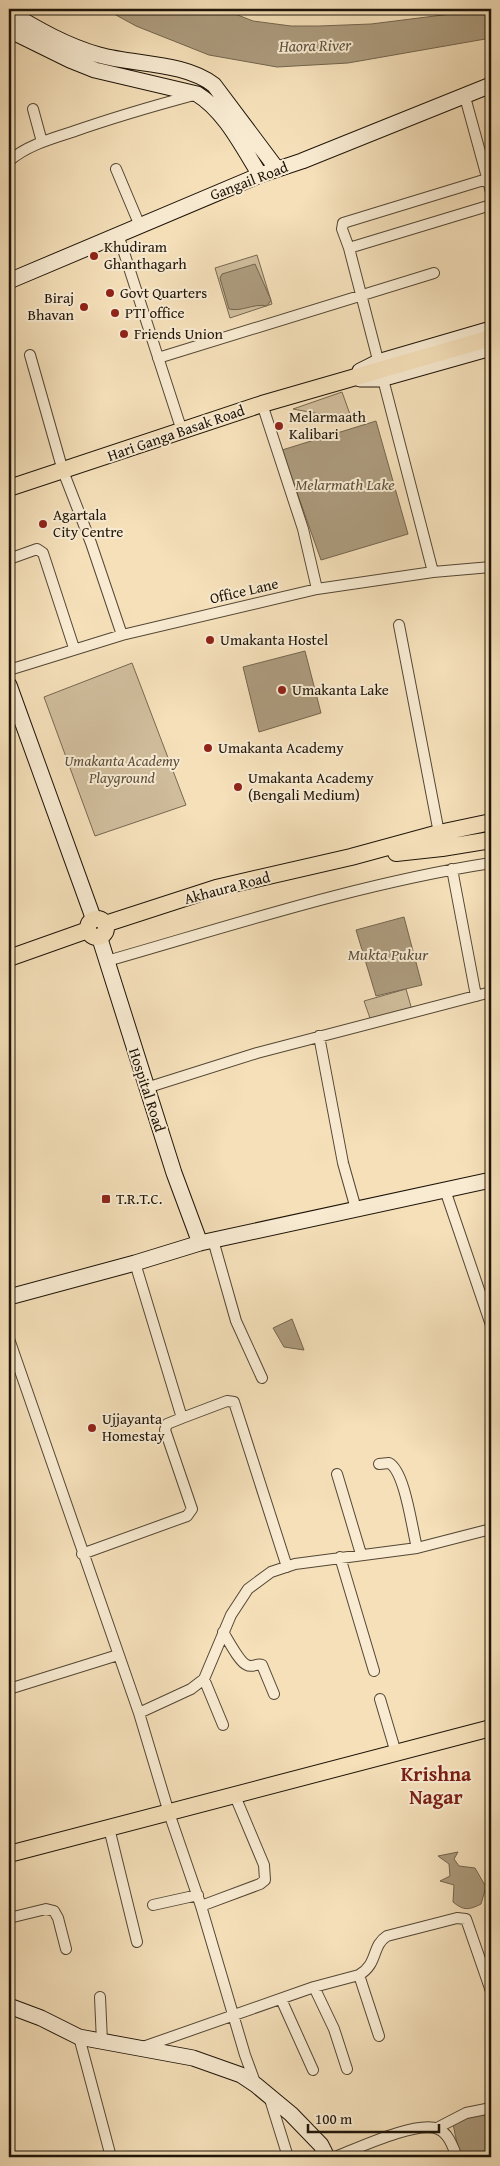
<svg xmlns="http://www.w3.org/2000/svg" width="500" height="2166" viewBox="0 0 500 2166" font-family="'Gentium Book Plus',serif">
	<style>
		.green { fill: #d0bd9c; stroke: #776852 }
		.water { fill: #ac9b7d; stroke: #73654e }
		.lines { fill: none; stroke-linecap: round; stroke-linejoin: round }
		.street-casing { stroke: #544734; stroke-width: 12 }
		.secondary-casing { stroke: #1e1408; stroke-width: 17 }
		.primary-casing { stroke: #1e1408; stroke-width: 18 }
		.street { stroke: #f8ebd2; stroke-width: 10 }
		.secondary { stroke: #f8ebd2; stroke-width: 15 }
		.primary { stroke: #f5e0ba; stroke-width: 16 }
		.poi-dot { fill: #8f2418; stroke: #f8ebd2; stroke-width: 2 }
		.labels { text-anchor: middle; stroke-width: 4; stroke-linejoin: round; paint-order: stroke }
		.street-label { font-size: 15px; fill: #1e1408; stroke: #f8ebd2 }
		.poi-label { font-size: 15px; fill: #1e1408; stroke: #f8ebd2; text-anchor: start }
		.park-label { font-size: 15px; font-style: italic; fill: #5c4f3c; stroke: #f8ebd2 }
		.water-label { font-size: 16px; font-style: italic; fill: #5e513d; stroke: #f8ebd2 }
		.district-label { font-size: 20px; font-weight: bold; fill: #7a1f14; stroke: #f8ebd2 }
	</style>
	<rect width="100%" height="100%" fill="#f5e0ba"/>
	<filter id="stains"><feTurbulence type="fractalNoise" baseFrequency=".004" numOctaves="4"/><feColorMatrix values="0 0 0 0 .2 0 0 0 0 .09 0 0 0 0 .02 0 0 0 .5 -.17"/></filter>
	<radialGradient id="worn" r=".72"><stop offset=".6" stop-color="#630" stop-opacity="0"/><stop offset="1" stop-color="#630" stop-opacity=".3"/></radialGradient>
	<path class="green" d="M257,255L272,304L230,318L215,268Z
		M342,392L352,420L293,409Z
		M132,663L186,805L95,836L44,697Z
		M406,989L412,1010L371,1021L364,1001Z"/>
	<path class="water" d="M105,9L214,10L230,12L253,21L291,26H319L371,24L491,9V38L348,63L277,67L209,55L136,26Z
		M255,264L271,300L267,306C253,303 243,312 229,309L220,278L222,274Z
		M376,421L408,534L321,560L282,450Z
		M305,651L321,713L259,732L243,667Z
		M404,917L422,985L376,996L356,930Z
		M292,1319L304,1350L284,1347L273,1328Z
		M458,1852L454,1859L459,1866L475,1868L486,1887L481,1904C469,1910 464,1911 453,1902L454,1885L440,1881L450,1876L449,1864L438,1856Z
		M480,2113L491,2114V2157H462L458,2148L453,2124L471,2114Z"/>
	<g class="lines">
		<defs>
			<path id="street" d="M465,97L491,192
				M33,109L42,142
				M9,161C26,146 50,139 72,132C112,118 153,106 194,95
				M116,169L140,226
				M118,234L182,431
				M349,248L342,229L343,223L487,179
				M30,355L63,471L91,543L122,635
				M158,358L434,273
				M262,404L303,529L317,589
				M9,559L37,549L43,553L74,648
				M433,572L349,248L491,205
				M399,625L439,833
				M9,670L122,635L317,589L433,572L491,567
				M452,869L476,996
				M107,961C233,925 361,883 491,863
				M319,1036L343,1163L356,1209
				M146,1088L257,1053L491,992
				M445,1190L491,1325
				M213,1240L236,1321L262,1378
				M9,1339L139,1713L169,1813L201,1906L245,2055L256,2085
				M182,1418L227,1401L234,1402L287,1567
				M379,1464L389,1463C405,1471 412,1529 417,1548
				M337,1474L361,1554
				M82,1554L187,1516L192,1509L165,1430L167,1424L182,1418L135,1263
				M340,1557L374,1671
				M223,1632C228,1640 240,1663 247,1665C252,1668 257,1663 262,1665L274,1694
				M204,1679L223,1725
				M9,1689L118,1655
				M380,1699L396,1753
				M139,1713L191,1689L204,1679L231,1615L248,1589L271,1572L295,1564L417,1548L491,1529
				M109,1828L137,1942
				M153,1905L198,1895
				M201,1906L260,1884L265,1880L264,1865L235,1796
				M9,1918L46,1909L54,1911L58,1918L66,1949
				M314,1987L334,2029L347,2069
				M100,1997L102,2042
				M281,1999L313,2070
				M379,2036L359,1975C379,1963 371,1946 387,1936L457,1918L466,1919L491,1991
				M79,2037L111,2157
				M143,2047L314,1987L359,1975
				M269,2096L288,2157
				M437,2128L466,2113L491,2108
				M335,2157C356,2149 417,2120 438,2129C449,2133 453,2148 457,2157"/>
			<path id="secondary" d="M9,12C37,29 67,46 99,55C135,65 184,62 214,85L277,169
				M9,30L70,60L95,70L197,94C225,111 243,148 260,175
				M9,281L260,175L302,161L491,85
				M360,371L378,362L491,329
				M360,379H381L491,348
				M9,685L94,920
				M99,936L174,1173L200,1243
				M9,1297L135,1263L200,1243L491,1180
				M9,2006L41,2018L79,2037L193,2058L241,2075L256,2085L291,2114L321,2145L327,2157"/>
			<path id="primary" d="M9,488L262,404L491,338
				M396,853L442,848L491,840
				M88 928a9 9 0 1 1 18 0a9 9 0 1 1-18 0Z
				M105,924L216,888L351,857L439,833L491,822
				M9,958L88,930
				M9,1854L491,1728"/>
		</defs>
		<use href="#street" class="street-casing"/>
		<use href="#secondary" class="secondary-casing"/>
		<use href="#primary" class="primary-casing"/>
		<use href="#street" class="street"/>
		<use href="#secondary" class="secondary"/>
		<use href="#primary" class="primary"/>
	</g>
	<g class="poi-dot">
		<circle cx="94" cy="256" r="5"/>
		<circle cx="110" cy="293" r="5"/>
		<circle cx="84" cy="307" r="5"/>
		<circle cx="115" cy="313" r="5"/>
		<circle cx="124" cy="334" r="5"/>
		<circle cx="279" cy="426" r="5"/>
		<circle cx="43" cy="524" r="5"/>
		<circle cx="210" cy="640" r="5"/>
		<circle cx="282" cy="690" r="5"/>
		<circle cx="208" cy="748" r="5"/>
		<circle cx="238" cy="787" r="5"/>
		<rect x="101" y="1194" width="10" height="10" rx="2.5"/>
		<circle cx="92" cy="1428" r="5"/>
	</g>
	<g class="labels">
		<g class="street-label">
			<text transform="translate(249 181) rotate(-21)" y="5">Gangail Road</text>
			<text transform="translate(176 433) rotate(-19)" y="5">Hari Ganga Basak Road</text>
			<text transform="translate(244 591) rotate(-13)" y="5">Office Lane</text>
			<text transform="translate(227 888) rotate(-15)" y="5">Akhaura Road</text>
			<text transform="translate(147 1090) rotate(72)" y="5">Hospital Road</text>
		</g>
		<g class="poi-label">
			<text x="104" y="252">Khudiram<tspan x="104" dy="17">Ghanthagarh</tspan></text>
			<text x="120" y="298">Govt Quarters</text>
			<text x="74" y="303" text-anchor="end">Biraj<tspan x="74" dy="17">Bhavan</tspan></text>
			<text x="125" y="318">PTI office</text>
			<text x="134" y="339">Friends Union</text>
			<text x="289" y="422">Melarmaath<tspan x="289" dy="17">Kalibari</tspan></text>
			<text x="53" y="520">Agartala<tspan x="53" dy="17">City Centre</tspan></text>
			<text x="220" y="645">Umakanta Hostel</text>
			<text x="292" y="695">Umakanta Lake</text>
			<text x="218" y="753">Umakanta Academy</text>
			<text x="248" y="783">Umakanta Academy<tspan x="248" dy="17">(Bengali Medium)</tspan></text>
			<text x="116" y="1204">T.R.T.C.</text>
			<text x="102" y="1424">Ujjayanta<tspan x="102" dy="17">Homestay</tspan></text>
		</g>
		<g class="park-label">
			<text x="122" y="766">Umakanta Academy<tspan x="122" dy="17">Playground</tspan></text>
		</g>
		<g class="water-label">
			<text transform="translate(315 45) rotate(-1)" y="6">Haora River</text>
			<text x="345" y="490">Melarmath Lake</text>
			<text x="388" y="960">Mukta Pukur</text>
		</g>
		<g class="district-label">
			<text x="436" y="1781">Krishna<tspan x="436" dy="23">Nagar</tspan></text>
		</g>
	</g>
	<rect width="500" height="2166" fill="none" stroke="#f5e0ba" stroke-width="30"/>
	<rect x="10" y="10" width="480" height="2146" fill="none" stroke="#1e1408" stroke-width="2.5"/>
	<rect x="15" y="15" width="470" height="2136" fill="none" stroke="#1e1408"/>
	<path d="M308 2124v8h131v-8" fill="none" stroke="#1e1408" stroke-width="2.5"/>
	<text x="315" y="2124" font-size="15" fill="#1e1408" stroke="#f8ebd2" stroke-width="4" paint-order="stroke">100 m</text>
	<rect width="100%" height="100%" filter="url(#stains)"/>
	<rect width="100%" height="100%" fill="url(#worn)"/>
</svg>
